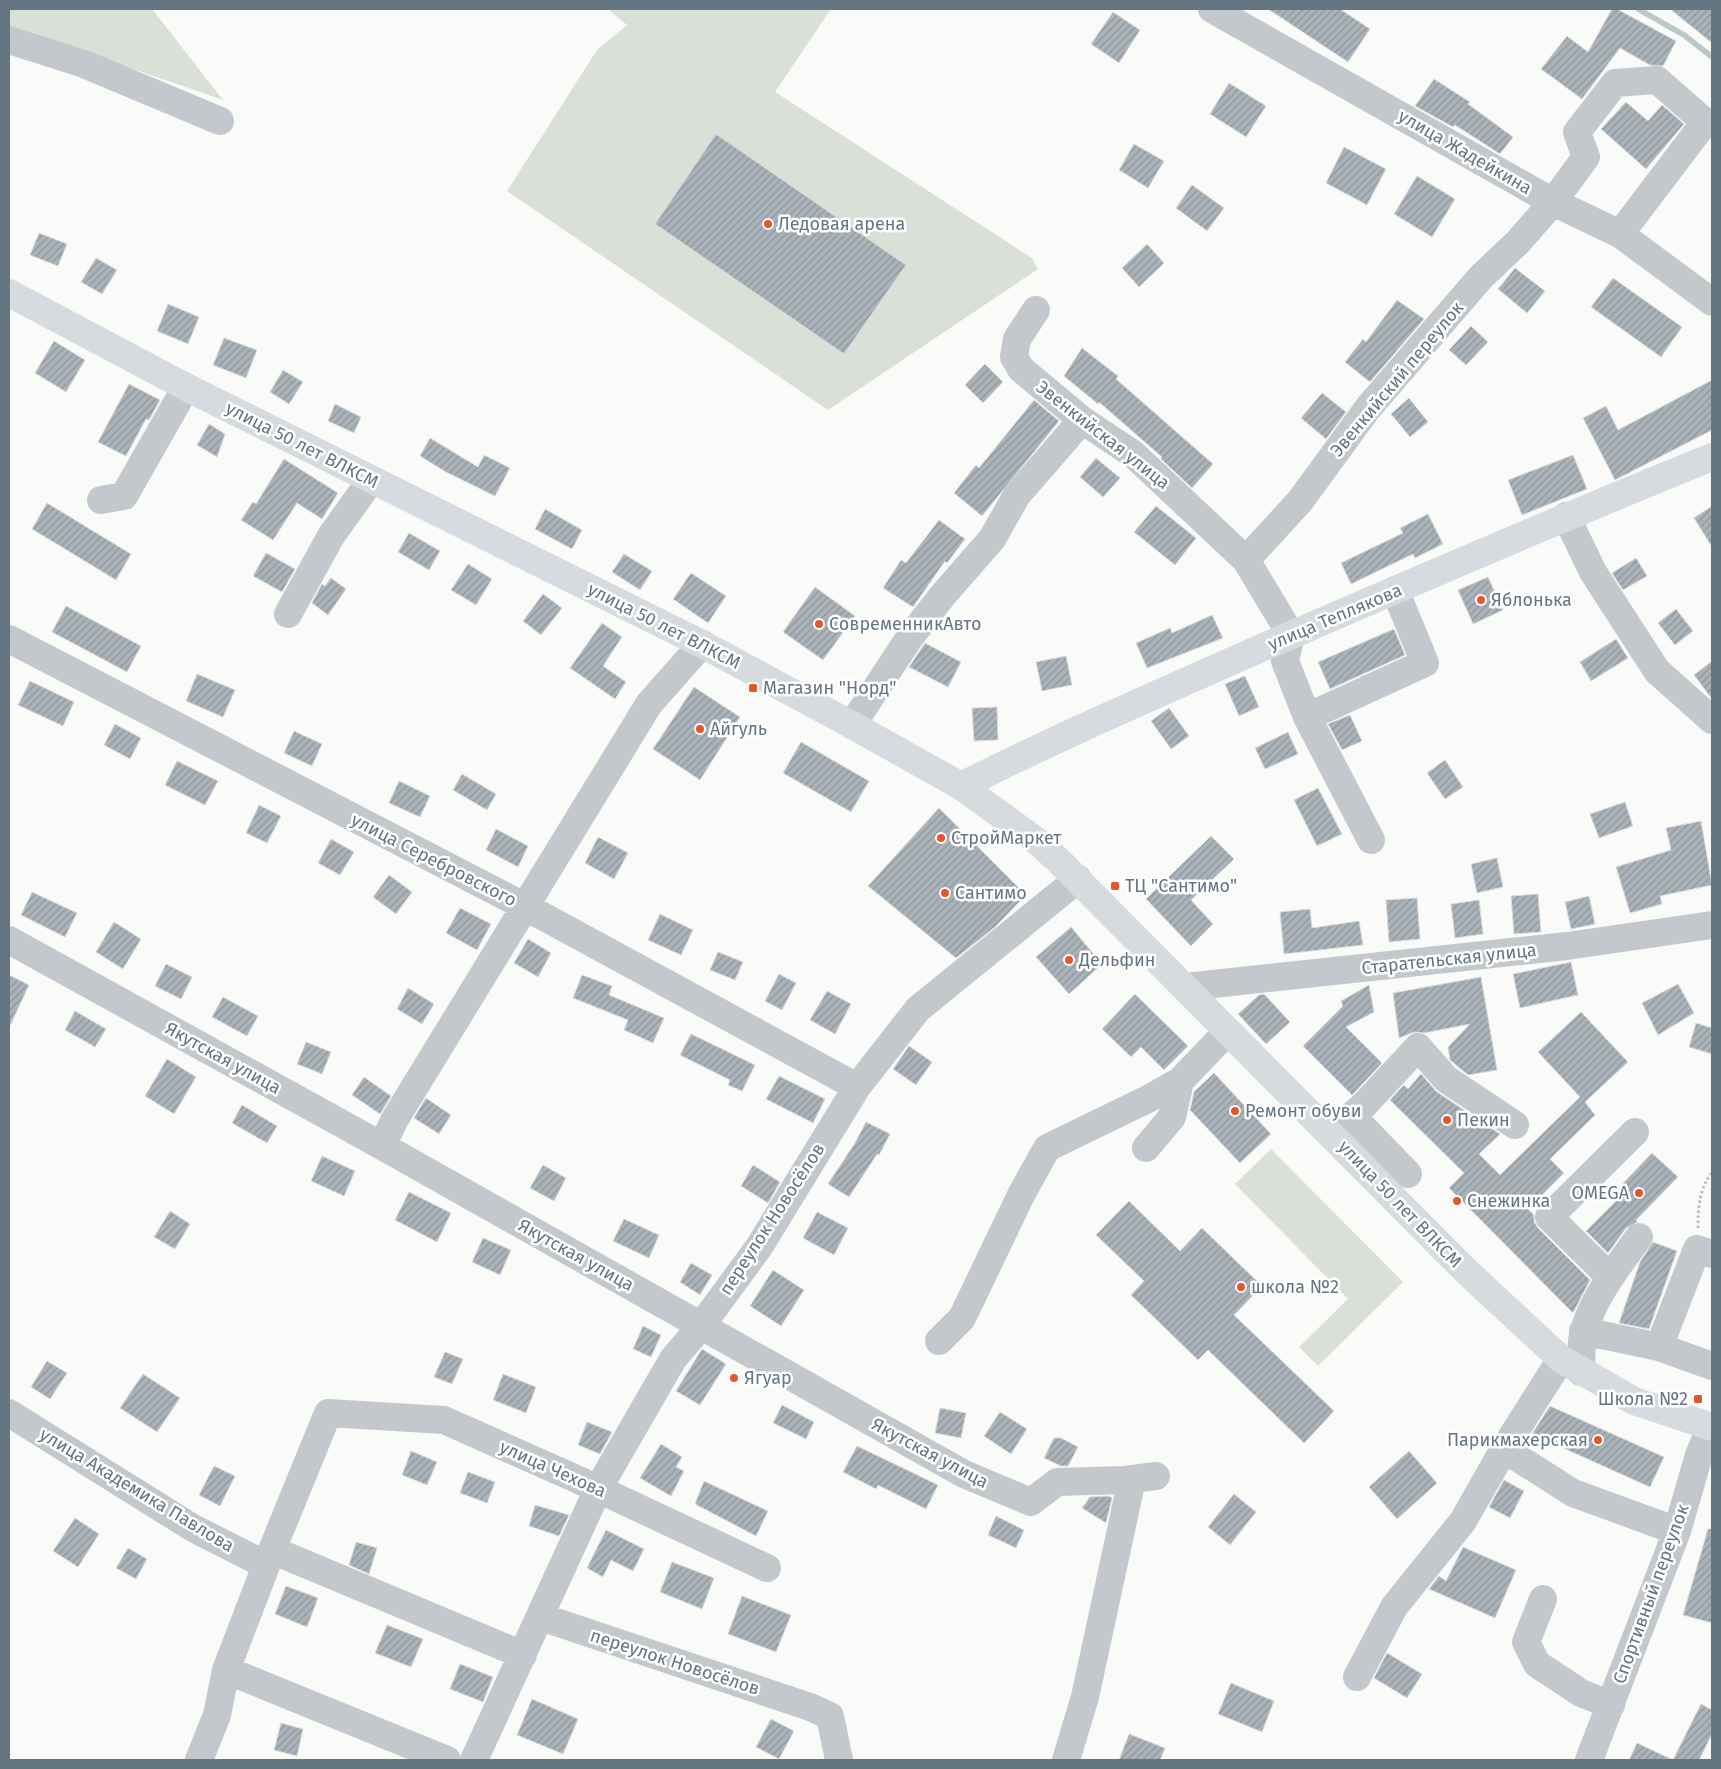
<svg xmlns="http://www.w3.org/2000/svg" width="1721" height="1769" viewBox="0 0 1721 1769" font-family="'Fira Sans',sans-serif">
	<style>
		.green { fill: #dadfd7 }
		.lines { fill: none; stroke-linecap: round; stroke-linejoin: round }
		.stream { stroke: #bbc7cb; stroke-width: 5.5 }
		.building { fill: url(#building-hatch); stroke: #dcdcda }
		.path { stroke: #bbbfc2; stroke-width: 3; stroke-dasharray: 2.5 2.5; stroke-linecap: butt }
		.minor { stroke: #c3c8cc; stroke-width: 28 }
		.major { stroke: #d6dbdf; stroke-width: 28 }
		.poi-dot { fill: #e4572e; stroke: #fff; stroke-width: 2 }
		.labels { text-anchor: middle; stroke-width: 5; stroke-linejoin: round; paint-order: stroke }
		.street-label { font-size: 18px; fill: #657683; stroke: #fff }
		.poi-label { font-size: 18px; fill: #657683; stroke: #fff; text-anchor: start }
	</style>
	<defs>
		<pattern id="building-hatch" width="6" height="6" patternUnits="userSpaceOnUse" patternTransform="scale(1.25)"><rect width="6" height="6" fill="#aab3b9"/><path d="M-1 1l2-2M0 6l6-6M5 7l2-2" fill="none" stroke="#8e969c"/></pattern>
	</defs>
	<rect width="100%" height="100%" fill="#fafaf8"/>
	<path class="green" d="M9,9H152L223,100L9,26Z
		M608,9H831L775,92L1032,258L1038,269L828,410L507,191L597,50L627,25Z
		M1271,1149L1403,1282L1318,1366L1299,1347L1348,1299L1235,1184Z"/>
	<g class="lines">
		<path class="stream" d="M1638,9L1684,35L1712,57"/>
	</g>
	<path class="building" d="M1268,9H1340L1370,29L1348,62Z
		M1612,9H1617L1676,41L1663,66L1650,65L1620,48L1582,99L1541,69L1567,36L1588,52Z
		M1670,9H1712V43Z
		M1113,12L1140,30L1119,63L1091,44Z
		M1434,79L1470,102L1468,104L1513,137L1500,154L1455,125L1453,127L1415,106Z
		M1229,83L1266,106L1246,137L1210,114Z
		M1626,102L1648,121L1662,105L1684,124L1646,169L1601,129Z
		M716,134L906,265L844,354L655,224Z
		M1134,144L1164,161L1148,188L1119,170Z
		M1344,147L1386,169L1367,205L1326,183Z
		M1417,176L1455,199L1432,237L1394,214Z
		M1192,185L1224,208L1207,231L1176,208Z
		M39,233L67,244L58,266L30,255Z
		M1147,244L1164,263L1139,287L1122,268Z
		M96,258L117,270L102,294L81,282Z
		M1515,268L1545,291L1527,313L1498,289Z
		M1613,278L1682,327L1661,357L1591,307Z
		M1397,300L1424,319L1370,382L1345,362L1363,339L1366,342Z
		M168,304L199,317L188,344L157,331Z
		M1471,326L1488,342L1466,365L1449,350Z
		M224,338L257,350L246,378L213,365Z
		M54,341L85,360L66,392L35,373Z
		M1082,348L1118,376L1116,379L1213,464L1192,488L1161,459L1162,457L1099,402L1098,404L1064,376Z
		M985,364L1003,382L983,403L965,385Z
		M283,370L303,382L289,404L270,392Z
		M1712,380V430L1615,480L1583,418L1606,406L1618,430Z
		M129,384L160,400L149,420L146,419L126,456L98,442Z
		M1322,393L1346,412L1326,439L1301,418Z
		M1409,398L1428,422L1410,437L1391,414Z
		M1034,400L1059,421L982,516L954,493L976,465L979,468Z
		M335,404L361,417L354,433L328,421Z
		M209,424L225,434L217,457L197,445Z
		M430,438L478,467L484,455L510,468L495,496L446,472L420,456Z
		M1573,455L1587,489L1522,515L1508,480Z
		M1096,458L1120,478L1103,497L1080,477Z
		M284,459L338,493L322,519L297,503L273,540L241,520L253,502L256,504Z
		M47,503L131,554L116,580L32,529Z
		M1156,506L1196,538L1175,565L1134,532Z
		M1712,506V547L1694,518Z
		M545,509L582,530L572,549L535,529Z
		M1428,514L1443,544L1415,558L1413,554L1351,584L1341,563L1403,533L1400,528Z
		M939,520L965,539L947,563L945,561L913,607L883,588L901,560L906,563Z
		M409,533L440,551L429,570L398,552Z
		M266,553L295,569L282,592L253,576Z
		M624,554L652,571L640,590L612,572Z
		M1636,558L1647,576L1623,590L1612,573Z
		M468,564L492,579L476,605L451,590Z
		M691,573L726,596L708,623L673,599Z
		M1488,577L1503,610L1473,624L1458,590Z
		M331,578L346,589L328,615L312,603L322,584L325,586Z
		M815,587L855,616L823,660L783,632Z
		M543,594L562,608L541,635L523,621Z
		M66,606L141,646L127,672L52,632Z
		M1676,609L1693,631L1675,645L1658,623Z
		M1212,615L1223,638L1147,668L1136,643L1170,628L1172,633Z
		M602,623L622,637L603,666L626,682L615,699L570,668Z
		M1394,629L1405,655L1330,689L1318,662Z
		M1616,639L1628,658L1591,681L1580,662Z
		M925,643L961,662L948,687L909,667Z
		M1066,656L1072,685L1042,691L1036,662Z
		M1712,661V699L1694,675Z
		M197,674L235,690L223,717L186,701Z
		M1245,676L1259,707L1239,716L1225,684Z
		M30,681L74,702L63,726L18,705Z
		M694,687L740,717L700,780L653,749Z
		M997,707L998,740L974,741L972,708Z
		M1169,708L1189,736L1171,749L1151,721Z
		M1350,715L1362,741L1342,750L1328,724Z
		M115,724L141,738L130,759L104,745Z
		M294,731L322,744L312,766L284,753Z
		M1288,732L1298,754L1265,769L1255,748Z
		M801,742L869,781L851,812L783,773Z
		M1445,760L1463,787L1445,799L1427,773Z
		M177,761L218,781L205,805L165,785Z
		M462,774L496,794L487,810L453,790Z
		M399,781L430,796L420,817L389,803Z
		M1318,788L1342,834L1317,846L1294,800Z
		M1625,802L1633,826L1599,838L1590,814Z
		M259,805L281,816L267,843L246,833Z
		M939,808L1026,895L995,927L956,958L868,886Z
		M1701,821L1712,885L1660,896L1662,904L1630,913L1616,867L1671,850L1666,828Z
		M496,829L528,846L518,867L486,850Z
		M1211,836L1234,859L1191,900L1213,924L1191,946L1146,899Z
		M598,837L628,853L614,879L585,863Z
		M331,839L354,852L340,875L318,863Z
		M1497,858L1503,887L1477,893L1471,864Z
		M389,875L412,892L396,914L373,897Z
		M32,892L77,913L65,937L21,915Z
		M1538,894L1541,932L1514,934L1511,896Z
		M1589,896L1595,924L1571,929L1565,902Z
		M1417,898L1420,939L1389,942L1386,900Z
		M1479,900L1483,934L1455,938L1451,904Z
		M460,908L491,924L477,950L446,933Z
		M1310,909L1312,928L1359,921L1363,945L1284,954L1280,912Z
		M660,914L693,930L681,955L648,940Z
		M114,922L141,939L123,969L96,952Z
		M1071,927L1102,964L1069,994L1036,957Z
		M528,939L551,953L538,977L514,963Z
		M718,952L743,962L735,980L710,970Z
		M1571,962L1578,995L1520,1008L1513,974Z
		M166,964L192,977L181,999L155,986Z
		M779,974L796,983L782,1010L765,1001Z
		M9,975L29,985L9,1028Z
		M582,975L612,986L609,995L664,1018L653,1043L624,1030L628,1020L573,998Z
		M1481,977L1497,1070L1468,1075L1450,1060L1448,1047L1470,1024L1424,1033L1414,1032L1399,1038L1393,993Z
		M1678,984L1694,1013L1658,1035L1642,1003Z
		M1369,985L1374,1012L1346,1027L1382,1063L1352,1095L1303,1046L1343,1006L1341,1001Z
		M408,988L434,1004L422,1024L397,1009Z
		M827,991L851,1004L835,1034L810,1020Z
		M1135,994L1188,1046L1164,1070L1141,1047L1131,1057L1102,1029Z
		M1264,994L1290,1022L1266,1044L1238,1014L1259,995Z
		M223,997L258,1016L247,1036L212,1017Z
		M75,1011L106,1029L95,1047L65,1030Z
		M1581,1012L1628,1062L1585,1102L1595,1115L1550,1159L1564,1173L1528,1209L1534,1215V1222L1538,1228L1590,1280L1573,1313L1449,1188L1464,1173L1390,1100L1404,1085L1408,1089L1421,1074L1437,1092L1500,1134L1479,1154L1500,1175L1580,1097L1538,1052Z
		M1696,1023L1712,1028V1054L1689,1047Z
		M691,1034L755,1065L742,1091L728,1085L730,1080L680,1055Z
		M306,1042L331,1052L322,1074L297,1064Z
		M909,1046L932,1062L916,1085L893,1069Z
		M167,1059L196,1077L174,1114L145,1096Z
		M1214,1073L1271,1134L1240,1163L1190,1110L1194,1092Z
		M779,1076L825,1099L813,1123L766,1099Z
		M364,1077L391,1096L380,1114L352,1095Z
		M426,1098L451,1115L439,1134L414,1118Z
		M242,1105L277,1126L267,1143L232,1123Z
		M866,1122L890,1134L879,1155L877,1154L849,1197L828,1184L855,1143Z
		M1652,1153L1678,1177L1636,1220L1637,1222L1626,1228L1608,1253L1586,1231L1616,1201L1611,1196Z
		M322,1156L355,1171L344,1196L311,1181Z
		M543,1165L566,1178L554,1201L530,1188Z
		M753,1165L780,1182L768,1203L741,1186Z
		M409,1192L451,1213L437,1242L395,1220Z
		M1129,1201L1180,1251L1202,1228L1262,1286L1234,1315L1334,1411L1304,1443L1208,1350L1198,1360L1131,1295L1144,1281L1096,1235Z
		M170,1211L190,1224L175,1249L154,1237Z
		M817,1212L848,1228L834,1255L803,1238Z
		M624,1219L659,1235L649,1258L613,1241Z
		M483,1238L511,1250L500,1275L472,1262Z
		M1653,1242L1677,1251L1649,1329L1619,1323L1640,1262Z
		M691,1263L712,1275L700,1295L680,1282Z
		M773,1270L804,1290L781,1326L750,1306Z
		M643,1326L661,1335L651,1357L633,1349Z
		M702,1349L726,1364L700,1405L676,1391Z
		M445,1352L463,1359L452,1384L434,1377Z
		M47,1361L67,1373L50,1399L31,1387Z
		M143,1374L180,1398L157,1432L120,1408Z
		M503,1374L536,1387L526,1413L493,1400Z
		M782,1405L814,1422L806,1439L773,1423Z
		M1550,1406L1664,1457L1650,1487L1532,1434Z
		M940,1408L966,1413L961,1438L935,1433Z
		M1000,1412L1027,1429L1011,1454L984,1436Z
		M587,1422L612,1432L600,1454L578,1445Z
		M1054,1438H1061L1078,1447L1068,1466H1061L1044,1458Z
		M661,1444L682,1457L676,1467L684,1471L671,1496L640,1478Z
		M857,1446L938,1485L926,1509L878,1485L876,1489L843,1472Z
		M411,1451L437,1462L427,1485L402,1475Z
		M1409,1451L1437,1483L1397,1519L1369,1487Z
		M214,1466L235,1476L220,1506L199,1495Z
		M468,1472L495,1482L487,1503L460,1493Z
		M1504,1480L1524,1491L1510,1518L1489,1507Z
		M704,1481L768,1511L756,1536L695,1504Z
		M1234,1494L1256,1512L1230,1545L1208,1527Z
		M1109,1496L1112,1498L1106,1523L1082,1508L1090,1497Z
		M535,1505L569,1515L559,1536L529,1526Z
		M996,1516L1024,1530L1016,1548L988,1535Z
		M75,1518L99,1534L78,1567L53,1551Z
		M1708,1529H1712V1623L1683,1615Z
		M606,1530L644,1549L633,1571L611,1560L603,1577L587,1568Z
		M356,1542L377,1548L369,1574L349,1565Z
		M1463,1547L1516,1570L1495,1618L1429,1589L1439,1576L1446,1581Z
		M128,1548L147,1559L136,1579L116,1568Z
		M672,1562L714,1578L702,1609L660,1592Z
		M286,1586L318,1598L307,1627L275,1614Z
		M742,1596L791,1615L776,1652L728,1634Z
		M387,1625L423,1639L411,1667L375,1653Z
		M1387,1653L1422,1674L1407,1698L1374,1678Z
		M460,1664L493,1677L483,1702L450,1689Z
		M1231,1683L1274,1701L1262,1732L1218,1714Z
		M532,1699L578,1719L563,1754L517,1735Z
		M1701,1704L1712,1710V1734L1699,1760H1629L1637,1743L1673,1760Z
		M771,1719L794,1731L779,1759L756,1747Z
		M281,1723L303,1729L297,1756L274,1750Z
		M1129,1734L1165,1748L1160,1760H1119Z"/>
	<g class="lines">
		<path class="path" d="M1698,1228C1698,1209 1699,1188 1712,1173"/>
		<path class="minor" d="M1212,9L1553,202L1620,234L1712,302
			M9,40L84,64L220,121
			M1036,310L1017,339L1014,357L1021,369L1082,420L1133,454L1246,560L1291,635L1285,661L1307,717L1371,840
			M101,500L124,496L186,387
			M1566,516L1593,572L1657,671L1712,720
			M1246,560L1300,501L1368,408L1481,277L1518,242L1553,202L1586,157L1577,132L1615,83L1657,80L1705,122L1620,234
			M288,614L331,536L371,480
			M9,639L526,907L857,1087
			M1307,717L1425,663L1395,590
			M852,725L910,637L943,595L992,539L1017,495L1082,420
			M9,940L382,1146L964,1474L1031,1502L1057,1482L1125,1480L1156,1476
			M1185,987L1567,946L1712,925
			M1352,1116L1408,1174
			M1331,1134L1364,1105L1418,1047L1446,1079L1515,1125
			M382,1146L395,1119L649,704L702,644
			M1146,1148L1172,1117L1180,1081L1227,1032
			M1609,1276L1549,1217L1635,1132
			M1583,1331L1659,1347L1712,1366
			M939,1341L962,1318L1021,1195L1047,1148L1148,1099L1180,1081
			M1659,1347L1697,1249L1712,1254
			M1581,1372C1582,1359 1580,1342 1584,1330C1595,1295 1618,1266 1639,1237
			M9,1413L193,1528L266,1565
			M1504,1449L1573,1493L1677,1531
			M272,1550L523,1655
			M1543,1599L1526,1642L1537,1664L1581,1693L1611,1705
			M541,1617L810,1707L830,1716L839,1760
			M226,1670L447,1760
			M1357,1677L1394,1607L1463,1521L1504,1449L1561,1359
			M199,1760L217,1715L226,1670L272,1550L328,1413L444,1420L581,1481L767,1568
			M474,1760L598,1489L673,1359L701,1326L759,1247L857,1087L918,1009L1078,879
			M1066,1760L1085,1697L1132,1479
			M1589,1760L1677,1531L1699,1455L1711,1427"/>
		<path class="major" d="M9,293L186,387L702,644L852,725L961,786L1038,842L1060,862L1466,1271L1561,1359L1634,1401L1712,1427
			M961,786C1062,735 1165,691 1268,645C1416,581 1563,517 1712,457"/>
	</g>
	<g class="poi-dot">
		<circle cx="768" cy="224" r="5"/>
		<circle cx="1481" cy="600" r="5"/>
		<circle cx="819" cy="624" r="5"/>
		<rect x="748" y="683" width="10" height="10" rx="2.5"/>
		<circle cx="700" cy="729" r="5"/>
		<circle cx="941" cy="838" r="5"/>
		<rect x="1110" y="881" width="10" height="10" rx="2.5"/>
		<circle cx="945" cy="893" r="5"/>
		<circle cx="1069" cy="960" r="5"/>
		<circle cx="1235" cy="1111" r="5"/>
		<circle cx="1447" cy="1120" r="5"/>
		<circle cx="1639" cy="1193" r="5"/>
		<circle cx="1457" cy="1201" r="5"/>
		<circle cx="1241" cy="1287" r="5"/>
		<circle cx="734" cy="1378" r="5"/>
		<rect x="1693" y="1394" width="10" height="10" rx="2.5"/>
		<circle cx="1598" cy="1440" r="5"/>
	</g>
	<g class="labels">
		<g class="street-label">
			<text transform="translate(1465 152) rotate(30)" y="6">улица Жадейкина</text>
			<text transform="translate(1397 379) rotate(-50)" y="6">Эвенкийский переулок</text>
			<text transform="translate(1103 435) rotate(38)" y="6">Эвенкийская улица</text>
			<text transform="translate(302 445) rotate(27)" y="6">улица 50 лет ВЛКСМ</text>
			<text transform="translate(1335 617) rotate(-23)" y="6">улица Теплякова</text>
			<text transform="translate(664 626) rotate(27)" y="6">улица 50 лет ВЛКСМ</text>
			<text transform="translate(434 860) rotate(27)" y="6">улица Серебровского</text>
			<text transform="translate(1449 959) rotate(-6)" y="6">Старательская улица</text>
			<text transform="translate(223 1058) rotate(29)" y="6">Якутская улица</text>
			<text transform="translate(1400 1204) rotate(46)" y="6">улица 50 лет ВЛКСМ</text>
			<text transform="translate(772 1219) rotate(-57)" y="6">переулок Новосёлов</text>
			<text transform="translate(576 1255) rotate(29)" y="6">Якутская улица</text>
			<text transform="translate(930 1453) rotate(28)" y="6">Якутская улица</text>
			<text transform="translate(553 1469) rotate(24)" y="6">улица Чехова</text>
			<text transform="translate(137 1490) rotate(31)" y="6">улица Академика Павлова</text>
			<text transform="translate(1651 1594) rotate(-70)" y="6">Спортивный переулок</text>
			<text transform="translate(675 1662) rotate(18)" y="6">переулок Новосёлов</text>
		</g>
		<g class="poi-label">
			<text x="778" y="230">Ледовая арена</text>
			<text x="1491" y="606">Яблонька</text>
			<text x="829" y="630">СовременникАвто</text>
			<text x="763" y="694">Магазин "Норд"</text>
			<text x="710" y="735">Айгуль</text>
			<text x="951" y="844">СтройМаркет</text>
			<text x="1125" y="892">ТЦ "Сантимо"</text>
			<text x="955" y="899">Сантимо</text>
			<text x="1079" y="966">Дельфин</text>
			<text x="1245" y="1117">Ремонт обуви</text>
			<text x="1457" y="1126">Пекин</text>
			<text x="1629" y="1199" text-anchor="end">OMEGA</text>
			<text x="1467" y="1207">Снежинка</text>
			<text x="1251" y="1293">школа №2</text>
			<text x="744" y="1384">Ягуар</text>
			<text x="1688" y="1405" text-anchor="end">Школа №2</text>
			<text x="1588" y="1446" text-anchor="end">Парикмахерская</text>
		</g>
	</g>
	<rect width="1721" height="1769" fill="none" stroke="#657683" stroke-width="20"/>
</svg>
